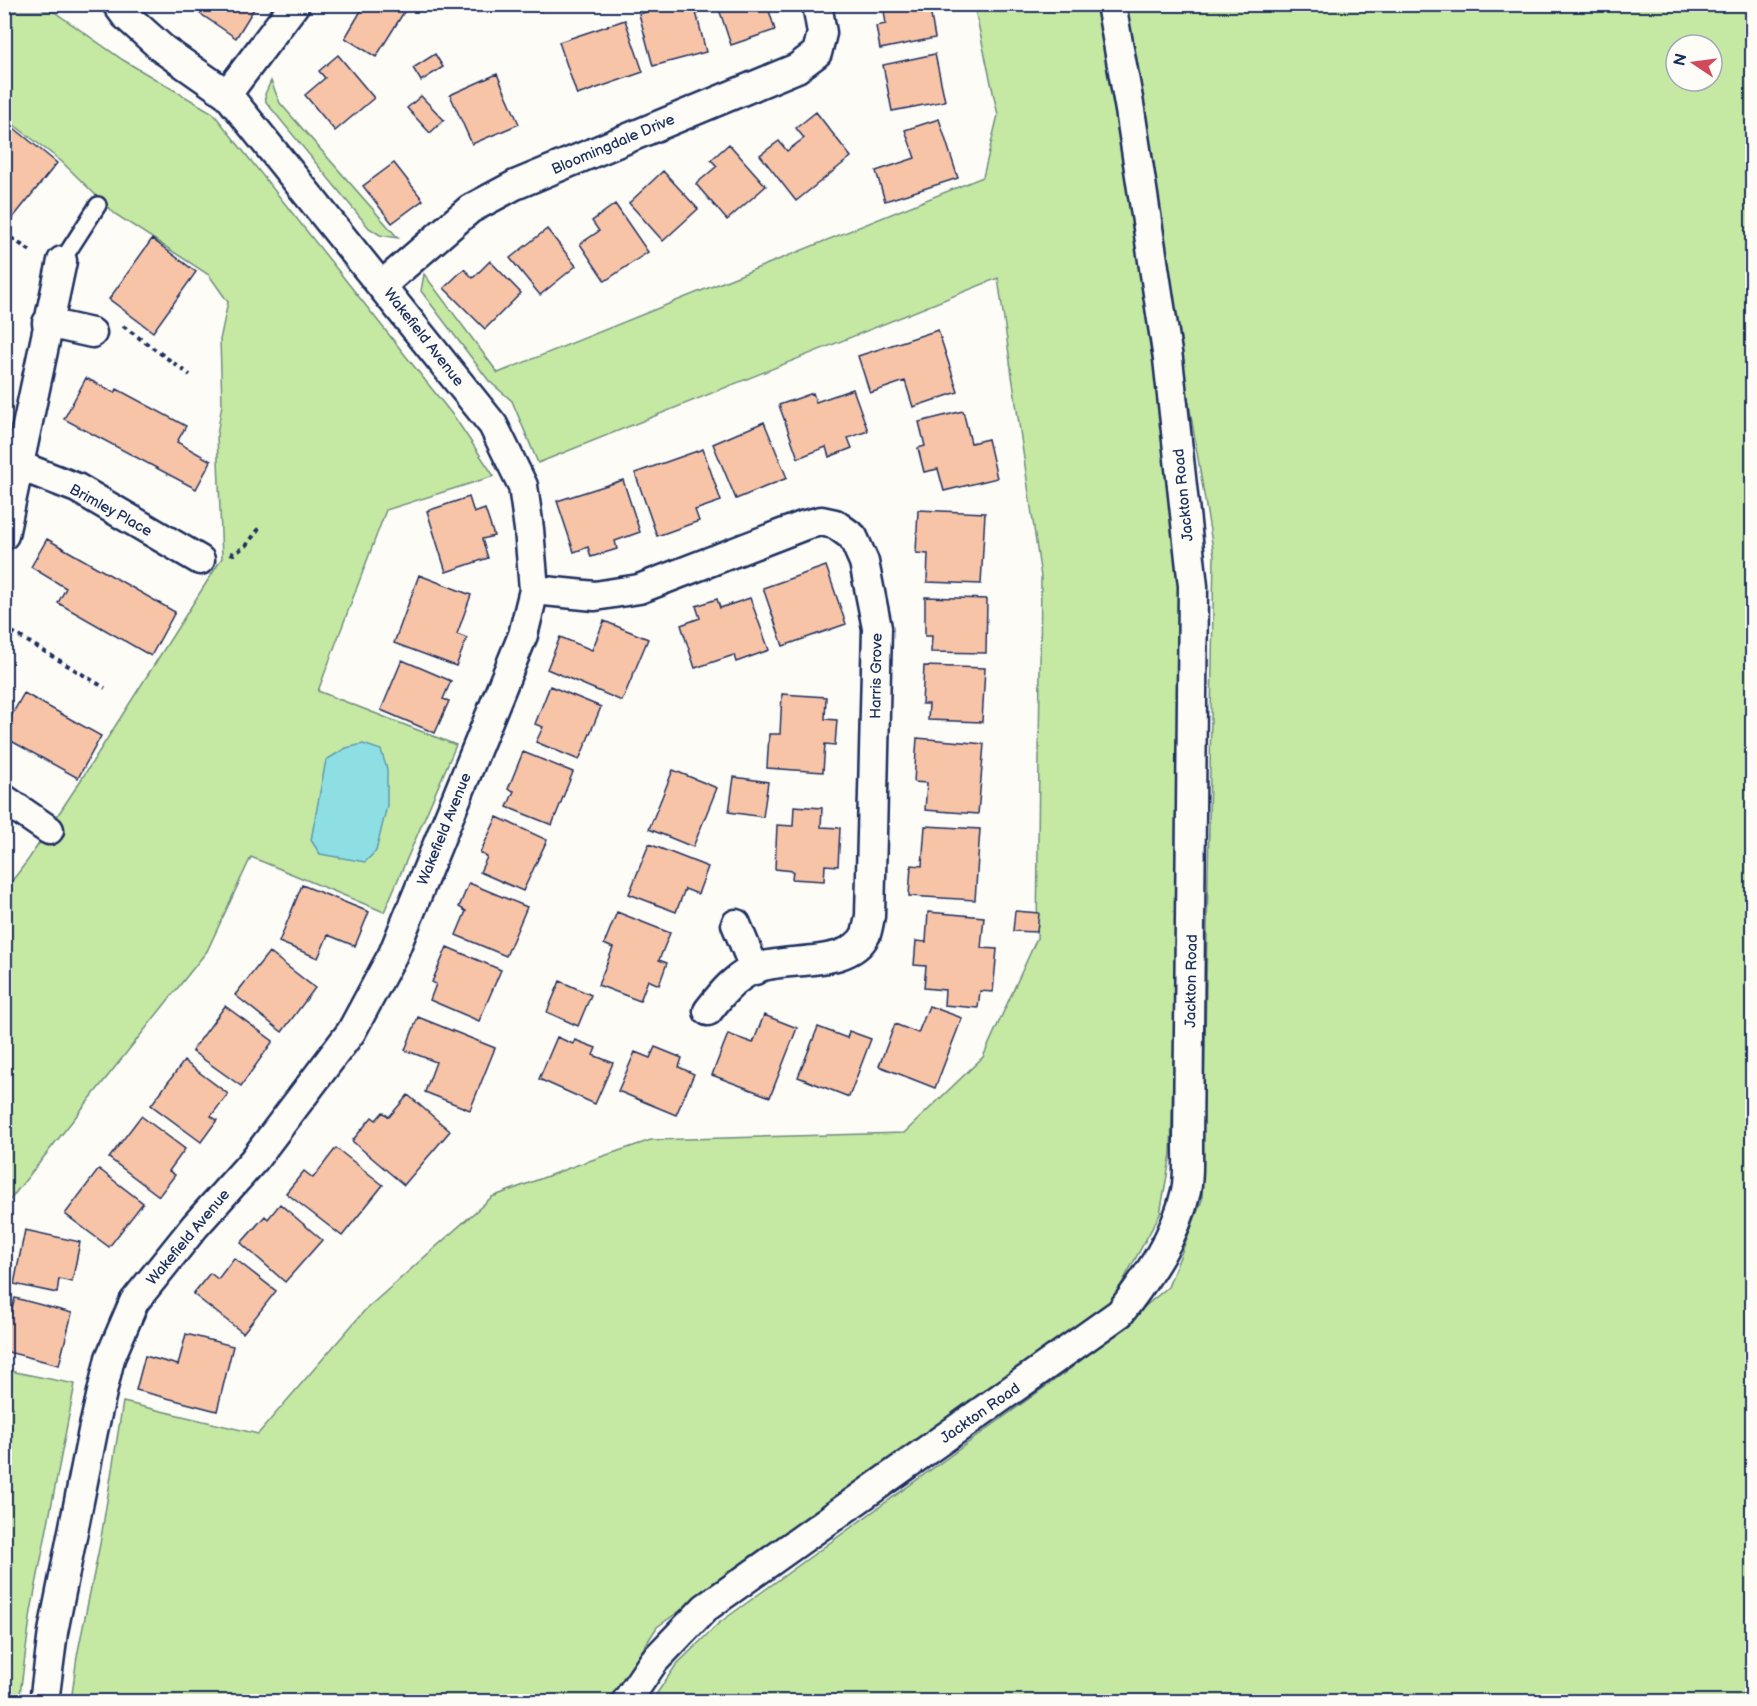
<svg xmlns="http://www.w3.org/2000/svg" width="1757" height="1706" viewBox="0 0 1757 1706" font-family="'Balsamiq Sans',sans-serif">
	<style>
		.green { fill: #c5e9a3; stroke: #708c80; stroke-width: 1.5; fill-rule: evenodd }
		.water { fill: #8ddfe4; stroke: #5f99ae; stroke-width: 1.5 }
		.building { fill: #f8c4a8; stroke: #1b2f5e; stroke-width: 1.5 }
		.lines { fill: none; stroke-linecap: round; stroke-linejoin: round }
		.service-casing { stroke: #1b2f5e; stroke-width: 20 }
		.minor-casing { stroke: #1b2f5e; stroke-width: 33 }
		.path { stroke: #1b2f5e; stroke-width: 4; stroke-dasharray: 4.5 4.5; stroke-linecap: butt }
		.service { stroke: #fdfcf7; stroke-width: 15 }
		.minor { stroke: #fdfcf7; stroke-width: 28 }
		.labels { text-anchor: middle; stroke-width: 6; stroke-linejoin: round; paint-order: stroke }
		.street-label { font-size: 15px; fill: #1b2f5e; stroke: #fdfcf7 }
	</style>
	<rect width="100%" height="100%" fill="#fdfcf7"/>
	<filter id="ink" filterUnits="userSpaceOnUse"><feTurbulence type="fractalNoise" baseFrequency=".0167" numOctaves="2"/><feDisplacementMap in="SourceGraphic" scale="12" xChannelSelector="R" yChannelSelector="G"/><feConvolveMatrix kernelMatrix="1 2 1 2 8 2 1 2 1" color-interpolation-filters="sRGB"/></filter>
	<g filter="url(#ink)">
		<path class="green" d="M974,5H1102L1115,71L1170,479L1184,629L1171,1154L1160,1214L1112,1301L1046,1354L657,1627L610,1701L71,1702L77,1656L100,1544L123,1402L258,1434L365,1310L492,1197L577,1165L651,1140L904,1133L983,1057L1037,938L1041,577L998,278L538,463L512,401L489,381L421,291L424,274L498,373L983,177L998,115Z
			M1123,5H1752V1701L651,1702L676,1665L719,1623L1070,1369L1168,1287L1202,1200L1214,555ZM1676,45H1712V81H1676Z
			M15,11H53L123,60L213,113L455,418L494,476L386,510L318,691L456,745L384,912L251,857L207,951L5,1206V890L28,860L79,783L222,558L217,435L222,404L220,340L228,302L209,275L115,214L61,161L5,118V12Z
			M271,81L280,103L398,238L380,235L369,228L266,102L265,94Z
			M5,1370L75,1384L31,1611L19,1702L4,1701Z"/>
		<path class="water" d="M363,744L381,750L387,769V806L376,851L365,862L320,854L311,840L326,760L346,748Z"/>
		<path class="building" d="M186,4H257L236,38Z
			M365,4H409L376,57L345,38Z
			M531,4H546L541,11Z
			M673,4H694L706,52L653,66L639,14Z
			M697,4H717V6L699,11Z
			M731,4H767L775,30L731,45L719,9Z
			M883,4H929L935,38L880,49L876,26L886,24Z
			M625,20L643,72L577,95L559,42Z
			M435,54L443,67L421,81L413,68Z
			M935,54L945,101L892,111L883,65Z
			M338,55L374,98L335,131L305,95L325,78L319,71Z
			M497,74L519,124L472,144L450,95Z
			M421,96L444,120L430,133L407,108Z
			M816,112L851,157L796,201L760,155L779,141L787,151L804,138L796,128Z
			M939,119L958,178L885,201L876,171L915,158L905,130Z
			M14,128L57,163L12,219L4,213V140Z
			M729,144L766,186L727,220L696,184L717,166L711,160Z
			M394,163L423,200L392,223L363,186Z
			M663,171L698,209L663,241L629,203Z
			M615,204L648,252L605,281L580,244L599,231L592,221Z
			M547,229L576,266L540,295L510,258Z
			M152,239L196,272L153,332L109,299Z
			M490,261L521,293L485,329L444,288L464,269L473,278Z
			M938,330L958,392L913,407L905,381L870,393L858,356Z
			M86,378L115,393L117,389L186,426L177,442L211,461L196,489L64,419Z
			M853,389L868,431L848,438L852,448L829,457L826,447L798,458L779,405L813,393L816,402Z
			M963,411L971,443L988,439L997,478L944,491L938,469L924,472L918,448L925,446L919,422Z
			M764,422L787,478L736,499L713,444Z
			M703,449L721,501L695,510L699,521L657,536L635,473Z
			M623,480L640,532L615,541L617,549L591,557L588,547L574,552L557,501Z
			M469,497L474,513L485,509L494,536L482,539L488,558L446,572L427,511Z
			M918,510L985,513L981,584L927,582L928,554L916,553Z
			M47,539L175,612L151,656L58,603L66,588L31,567Z
			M826,566L846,624L783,646L763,588Z
			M419,575L471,595L457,634L467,638L456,666L394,643Z
			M925,597L987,599L986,653L931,652L932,636H925Z
			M750,598L769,650L736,662L734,655L695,668L681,625L700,618L696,606L717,599L720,608Z
			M604,621L648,639L622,701L547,669L560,637L592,650Z
			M402,660L451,681L443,699L449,701L435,733L381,710Z
			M924,666L985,668L982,722L928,720L929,704H922Z
			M550,686L601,707L579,760L536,742L543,727L535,724Z
			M24,693L101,736L78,778L4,737V729Z
			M782,694L826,697L825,719L837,720L835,745L825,744L823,772L767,768L769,734H780Z
			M917,738L984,744L978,814L925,810L927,783L914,782Z
			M523,752L573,772L552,825L507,807L514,791L508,789Z
			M673,770L717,788L693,847L649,829Z
			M734,777L768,782L763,817L729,812Z
			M794,806L822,808L821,827L840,828L838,866L825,865L824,881L792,879L793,871L775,869L777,825L793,826Z
			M497,817L547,840L523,891L480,872L487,857L480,853Z
			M925,826L980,829L975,900L909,896L911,865L922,866Z
			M649,844L708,867L698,894L685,889L676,912L629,894Z
			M469,883L527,907L506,956L456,935L466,911L459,907Z
			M302,885L369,912L355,946L328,935L318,958L279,942Z
			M1015,911L1039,913L1037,932L1013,931Z
			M617,912L670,933L659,960L667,963L659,985L648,980L640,1001L598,985L613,948L604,944Z
			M928,912L984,917L981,948L997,949L993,992L980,991L978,1008L944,1005L945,990L924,988L926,966L914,965L916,941L926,942Z
			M447,947L501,970L479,1021L430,1000L436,984L432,982Z
			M269,952L315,988L282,1032L235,995Z
			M560,981L591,995L578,1026L547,1012Z
			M225,1006L273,1041L241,1086L192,1051Z
			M929,1006L962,1018L935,1088L879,1066L895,1024L918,1033Z
			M764,1015L797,1028L770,1097L712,1075L728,1034L753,1043Z
			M418,1017L495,1048L470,1110L425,1092L436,1062L405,1050Z
			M818,1027L847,1038L849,1031L871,1039L849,1097L798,1077Z
			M557,1037L573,1044L575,1040L596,1048L593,1055L613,1063L595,1104L539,1079Z
			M655,1047L682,1058L679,1067L694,1074L676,1115L618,1091L635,1052L650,1058Z
			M184,1061L228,1094L211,1116L217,1120L201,1142L151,1105Z
			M408,1095L450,1131L404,1185L352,1141L372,1117L376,1120L383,1112L389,1117Z
			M141,1116L185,1149L169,1171L175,1175L159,1196L109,1158Z
			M336,1148L383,1185L342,1236L286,1193L304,1171L313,1178Z
			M99,1169L143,1203L109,1247L65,1214Z
			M280,1204L322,1240L285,1282L241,1243L265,1216L268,1219Z
			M25,1230L80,1242L72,1282L59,1279L57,1293L14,1284Z
			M234,1258L276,1291L243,1333L193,1294L210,1273L218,1279Z
			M15,1298L72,1313L59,1365L4,1351V1337Z
			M186,1334L233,1346L217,1411L136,1390L145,1356L178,1365Z"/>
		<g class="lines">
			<defs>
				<path id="service" d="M62,261L98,205"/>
				<path id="minor" d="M227,94L295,4
					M382,285L470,209L515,185L797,68L817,53L822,33L817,4
					M47,323L92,333
					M20,466L77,488L200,560
					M4,535L62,261
					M534,590L595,596L639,589L805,525L821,521L835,524L853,537L864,562L877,628L870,916C869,921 868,928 866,934C850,968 790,957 760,967C737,974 722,993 708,1011
					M4,799L49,830
					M736,924L755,970
					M44,1702L53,1632L93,1431L110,1358L134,1302L195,1226L254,1160L351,1032L393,954L523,635L534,590L529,529L523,486L493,425L227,94L164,50L125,15L117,4
					M626,1702L654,1661L705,1608L1120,1313C1148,1276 1176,1237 1186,1191C1189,1177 1188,1160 1188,1145L1193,586L1168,359L1130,110L1111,4"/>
			</defs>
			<use href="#service" class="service-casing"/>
			<use href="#minor" class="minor-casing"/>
			<path class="path" d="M4,233L32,252
				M123,326L190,375
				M230,553L234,554L247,545L259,528
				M4,627L105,688"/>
			<use href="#service" class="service"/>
			<use href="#minor" class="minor"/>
		</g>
	</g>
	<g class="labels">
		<g class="street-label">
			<text transform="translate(613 144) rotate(-23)" y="5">Bloomingdale Drive</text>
			<text transform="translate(424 337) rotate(52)" y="5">Wakefield Avenue</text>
			<text transform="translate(1183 495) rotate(-96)" y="5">Jackton Road</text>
			<text transform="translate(111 510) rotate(29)" y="5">Brimley Place</text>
			<text transform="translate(876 676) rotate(-89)" y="5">Harris Grove</text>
			<text transform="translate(444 829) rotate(-68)" y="5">Wakefield Avenue</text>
			<text transform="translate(1191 981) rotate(-89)" y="5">Jackton Road</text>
			<text transform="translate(188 1237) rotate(-50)" y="5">Wakefield Avenue</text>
			<text transform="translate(980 1413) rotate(-35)" y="5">Jackton Road</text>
		</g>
	</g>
	<rect width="1757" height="1706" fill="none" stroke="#fdfcf7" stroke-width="24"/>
	<rect x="12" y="12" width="1733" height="1682" fill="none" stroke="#1b2f5e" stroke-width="2" filter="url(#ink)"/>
	<g transform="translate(1694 63) rotate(283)"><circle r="28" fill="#fdfcf7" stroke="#a3aaba" stroke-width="1.5"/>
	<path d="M0-4.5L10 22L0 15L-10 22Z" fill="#d1495b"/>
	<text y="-9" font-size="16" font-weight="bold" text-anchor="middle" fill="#1b2f5e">N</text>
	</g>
</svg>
